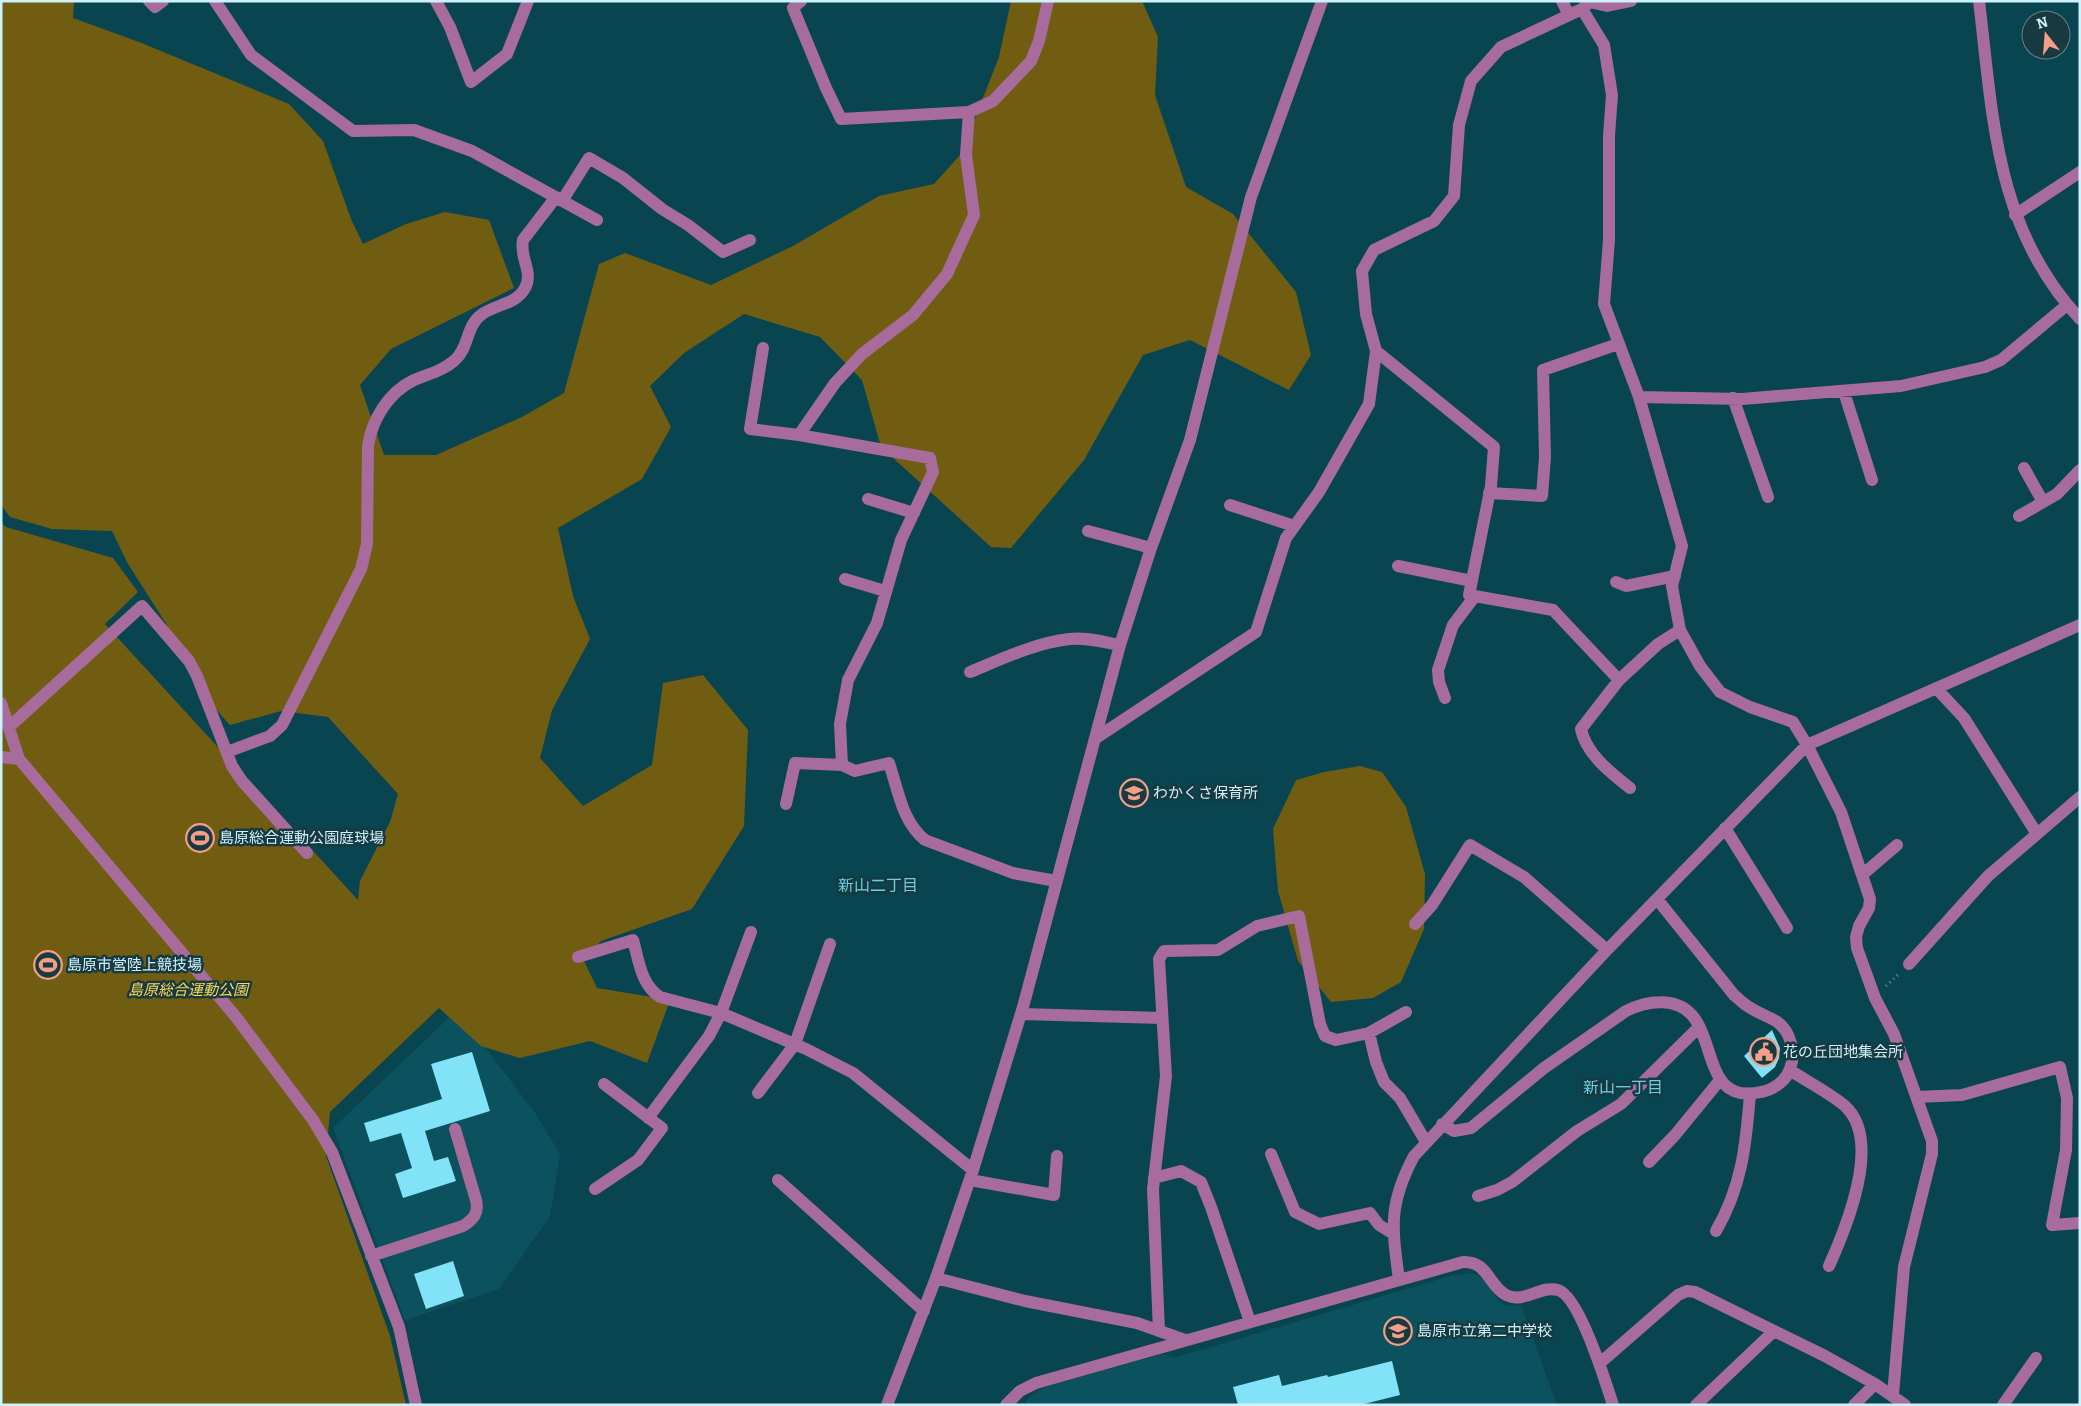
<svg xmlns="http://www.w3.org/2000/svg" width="2081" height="1406" viewBox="0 0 2081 1406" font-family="Bitter,'Noto Sans JP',serif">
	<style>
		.built { fill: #0c525e }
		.green { fill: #705d12 }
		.building { fill: #82e2f7 }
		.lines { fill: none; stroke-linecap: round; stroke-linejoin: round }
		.path { stroke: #6799a3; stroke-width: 3; stroke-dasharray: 1 4; stroke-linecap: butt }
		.minor { stroke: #a76c9c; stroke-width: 12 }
		.labels { text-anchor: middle; stroke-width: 5; stroke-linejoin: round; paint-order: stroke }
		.poi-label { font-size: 15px; fill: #cdf2fb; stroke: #183940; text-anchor: start }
		.park-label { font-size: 15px; font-style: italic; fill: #fcd955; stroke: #183940 }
		.neighbourhood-label { font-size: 16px; fill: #68cfe5; stroke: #183940 }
	</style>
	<rect width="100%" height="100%" fill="#084551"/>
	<path class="built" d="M457,1010L535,1113L560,1154L550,1216L499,1289L405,1320L333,1128Z
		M1465,1274H1474L1481,1277L1499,1301L1506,1306H1521L1557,1405H1023L1028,1399L1039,1390L1056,1384L1163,1354L1174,1358L1454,1275Z"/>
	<path class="green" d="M1,1H74L73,18L139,42L289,104L323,141L351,219L363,244L406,224L445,212L489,220L514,288L391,349L360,385L384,455H436L522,417L564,393L599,264L625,253L711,285L793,246L879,196L934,184L961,154L999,57L1011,1H1142L1158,37L1155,95L1186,187L1233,214L1296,292L1311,355L1289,390L1190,340L1143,355L1084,460L1011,548L991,547L881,447L862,380L820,337L744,314L684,353L650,386L671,427L642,479L558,528L573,596L590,639L552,710L540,758L583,806L652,765L663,683L703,675L748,730L744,826L692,909L601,941L584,961L597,988L670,1000L647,1063L590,1041L520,1058L481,1046L439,1008L330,1112L326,1156L390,1336L406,1405H1V522L6,527L113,558L138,592L105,624L358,900L360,881L390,822L398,794L328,717L281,711L230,725L202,694L167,625L128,564L112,531L52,529L10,517L1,505Z
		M1360,766L1382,772L1406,807L1425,874L1424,929L1401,982L1373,998L1331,1002L1298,961L1278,891L1273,829L1296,780L1324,772Z"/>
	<path class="building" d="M1772,1030L1780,1048L1779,1058L1775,1067L1762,1078L1744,1056Z
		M472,1052L490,1111L425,1131L434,1161L448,1157L456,1181L403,1198L395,1174L412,1168L401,1133L370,1142L364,1123L442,1099L431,1064Z
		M453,1261L464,1296L426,1309L414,1274Z
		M1392,1361L1400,1395L1360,1405H1238L1233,1387L1279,1375L1282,1386L1327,1375L1328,1377Z"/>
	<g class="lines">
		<path class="path" d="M1886,986L1900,973"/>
		<path class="minor" d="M149,1L155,7L163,1
			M215,1L251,55L353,131L414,130L472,151L597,220
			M436,1L450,27L471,82L507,54L528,1
			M801,1L793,8L826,88L841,119L969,112
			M1562,1L1569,15
			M1979,1C1993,117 1995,228 2080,319
			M1590,2L1607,6L1631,1
			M1582,9L1604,45L1612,95L1609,136V240L1604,304L1639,397L1682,546L1672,586L1680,630L1700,666L1720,692L1750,707L1793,722L1807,745L1841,812L1870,899L1869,908L1859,926L1856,937L1857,948L1875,998L1894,1034L1932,1141V1154L1904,1267L1893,1395
			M562,201L589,158L623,178L662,209L688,225L723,252L750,240
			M2015,215L2080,172
			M763,348L750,429L799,435L930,458L933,472L901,540L877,623L848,680L840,724L842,765
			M1376,351L1494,447L1491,486L1469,595L1553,610L1619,680L1658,644L1680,630
			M1844,392L1872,480
			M1639,397L1742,399L1901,386L1985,367L2001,360L2067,305
			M1733,398L1768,497
			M799,435L835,383L862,354L913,315L947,274L974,215L966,155L969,112L993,101L1031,61L1039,41L1048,1
			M2024,468L2043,502
			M1489,493L1542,496L1545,457L1543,370L1618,344
			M868,499L914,513
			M1230,505L1294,526
			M2019,516L2057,494L2080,470
			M1088,531L1151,548
			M1398,566L1472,581
			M845,579L885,591
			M1616,582L1626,586L1675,576
			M970,672C1002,659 1035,643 1069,639C1086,637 1103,642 1120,645
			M1619,680L1581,729C1586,754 1611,773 1630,788
			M1445,698L1439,682L1438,670L1453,625L1475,596
			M1,703L19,759
			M9,727L142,606L189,661L197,676L232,766L242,781L307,853
			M1096,738L1256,632L1286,538L1319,492L1369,404L1376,351L1366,314L1362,271L1374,250L1434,221L1454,196L1459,125L1471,81L1501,47L1582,9L1591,1
			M227,752L270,736L282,725L361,569L367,544L368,446C372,419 389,392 414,380C428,374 443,371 455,360C469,348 466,326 481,315C495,304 516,305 525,288C534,272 519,258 523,240L556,197
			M1,757L19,759L236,1017L313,1120L332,1152L399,1327L416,1405
			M786,804L795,763L842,765L855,771L889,763C898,789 902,822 925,840L1013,873L1056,881
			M1725,828L1787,928
			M2037,834L2080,797
			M1862,875L1897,845
			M1415,924L1432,905L1470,845L1524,877L1607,950
			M578,957L633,940C639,961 641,985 660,997L721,1013L806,1049L853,1073L973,1170
			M1909,964L1988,876L2037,834L1964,718L1936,688
			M1021,1014L1162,1018
			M1369,1033L1376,1062L1384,1082L1400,1098L1426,1142
			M1790,1070C1806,1081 1831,1094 1845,1106C1883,1141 1846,1228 1829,1266
			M758,1093L795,1044L830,944
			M1917,1097L1962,1095L2060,1067L2067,1098L2066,1150L2052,1225L2080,1223
			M648,1118L709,1036L721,1013L751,932
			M1442,1124L1454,1131L1471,1128L1544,1068L1626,1011C1648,1000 1679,996 1695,1019C1715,1047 1708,1104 1761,1092C1773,1090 1786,1081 1790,1069C1796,1053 1791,1031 1776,1021C1767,1016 1758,1013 1749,1007C1743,1004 1739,999 1734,995L1657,899
			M1271,1154L1295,1212L1319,1224L1370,1213L1379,1225L1392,1233
			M1649,1162L1675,1135L1720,1080
			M1154,1178L1181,1171L1201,1182L1211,1207L1250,1322
			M778,1180L924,1311
			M970,1180L1054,1195L1057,1156
			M595,1189L638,1160L662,1128L604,1084
			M1478,1196L1497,1190L1512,1182L1577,1131L1621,1104L1699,1027
			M1716,1231C1742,1186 1746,1145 1750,1094
			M371,1256L463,1226C474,1219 479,1213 476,1200L455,1129
			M936,1278L1025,1301L1137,1323L1185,1340
			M1399,1280C1392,1227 1388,1205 1414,1156L1607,950L1807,745L2080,625
			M1159,1331L1153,1189L1166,1076L1159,959L1164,951L1218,950L1257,926L1299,916L1320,1024L1325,1036L1336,1040L1369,1033L1406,1012
			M1600,1363L1678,1295L1687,1291L1695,1292L1825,1356L1875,1384L1905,1405
			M887,1405L936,1278L973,1170L1023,1007L1120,645L1150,551L1190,440L1251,197L1322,1
			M1006,1405L1020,1391L1036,1383L1463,1262C1488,1261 1488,1285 1506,1295C1524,1304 1540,1285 1558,1290C1579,1296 1606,1383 1613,1405
			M1696,1405L1774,1331
			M1854,1405L1875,1384
			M2003,1405L2036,1358"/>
	</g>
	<defs>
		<symbol id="school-ring" viewBox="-11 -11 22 22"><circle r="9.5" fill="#183940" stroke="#f49e8a" stroke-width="1.5"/><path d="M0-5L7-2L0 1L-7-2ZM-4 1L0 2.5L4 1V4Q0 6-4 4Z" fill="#f49e8a"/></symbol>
		<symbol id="stadium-ring" viewBox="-11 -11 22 22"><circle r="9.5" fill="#183940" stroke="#f49e8a" stroke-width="1.5"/><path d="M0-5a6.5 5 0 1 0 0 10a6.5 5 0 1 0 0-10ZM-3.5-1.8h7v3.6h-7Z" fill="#f49e8a"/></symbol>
		<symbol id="civic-ring" viewBox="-11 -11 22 22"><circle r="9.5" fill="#183940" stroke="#f49e8a" stroke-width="1.5"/><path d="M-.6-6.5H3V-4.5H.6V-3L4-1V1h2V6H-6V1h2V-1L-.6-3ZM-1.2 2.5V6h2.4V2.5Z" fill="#f49e8a"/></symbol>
	</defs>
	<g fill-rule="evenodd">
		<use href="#school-ring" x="1118" y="777" width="32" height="32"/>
		<use href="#stadium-ring" x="184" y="822" width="32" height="32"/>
		<use href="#stadium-ring" x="32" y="949" width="32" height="32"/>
		<use href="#civic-ring" x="1748" y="1036" width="32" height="32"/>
		<use href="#school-ring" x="1382" y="1315" width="32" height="32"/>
	</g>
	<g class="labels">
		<g class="poi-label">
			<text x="1153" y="798">わかくさ保育所</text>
			<text x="219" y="843">島原総合運動公園庭球場</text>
			<text x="67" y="970">島原市営陸上競技場</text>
			<text x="1783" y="1057">花の丘団地集会所</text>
			<text x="1417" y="1336">島原市立第二中学校</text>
		</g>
		<g class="park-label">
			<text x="188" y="995">島原総合運動公園</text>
		</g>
		<g class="neighbourhood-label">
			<text x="878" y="891">新山二丁目</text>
			<text x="1623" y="1093">新山一丁目</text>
		</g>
	</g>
	<rect width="2081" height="1406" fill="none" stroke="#cdf2fb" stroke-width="5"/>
	<g transform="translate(2046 35) rotate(343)"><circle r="24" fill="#183940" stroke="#60838b"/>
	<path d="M0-4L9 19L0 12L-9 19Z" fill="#f49e8a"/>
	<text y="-8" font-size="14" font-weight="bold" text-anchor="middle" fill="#cdf2fb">N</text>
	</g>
</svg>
